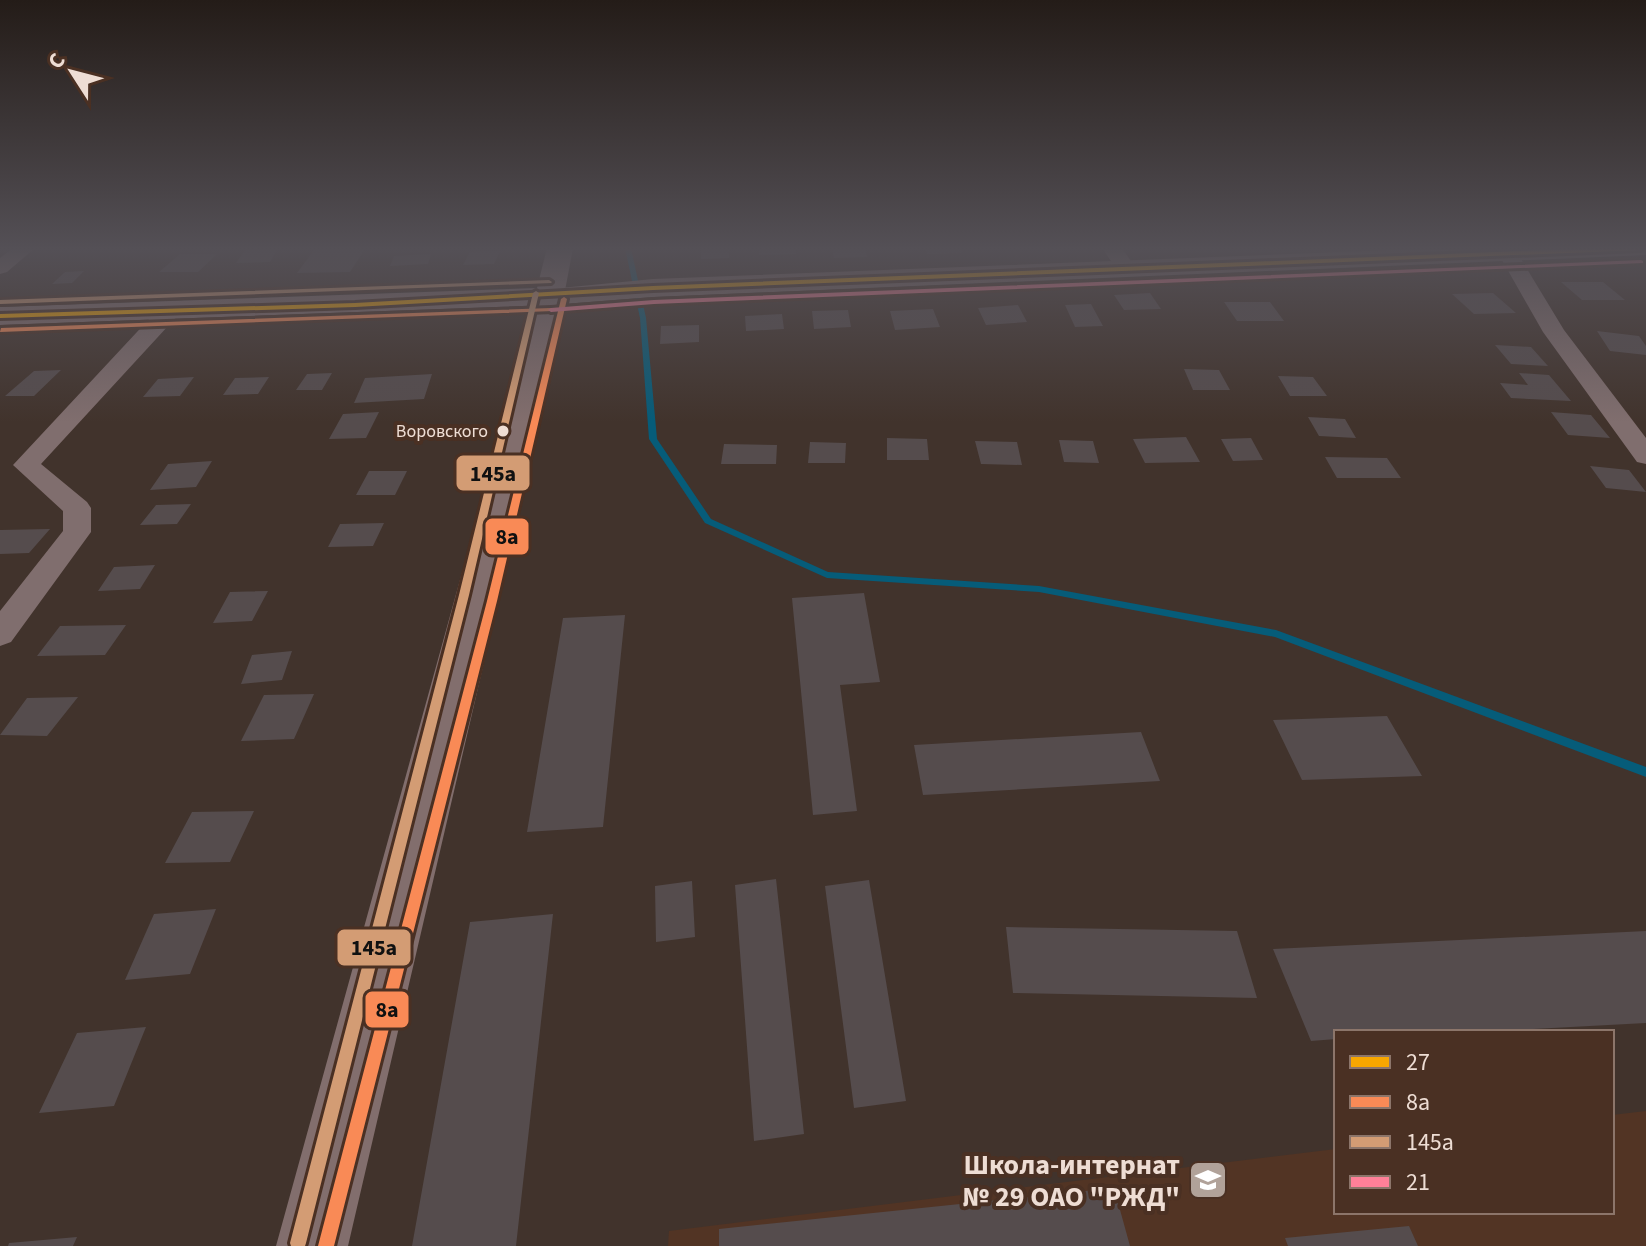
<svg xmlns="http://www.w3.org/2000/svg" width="1646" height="1246" viewBox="0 0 1646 1246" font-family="'Source Sans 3',sans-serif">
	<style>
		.built { fill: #523424 }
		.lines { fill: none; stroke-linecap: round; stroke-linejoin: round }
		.stream { fill: #065c79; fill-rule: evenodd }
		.building { fill: #554c4d }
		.street { fill: #806e6e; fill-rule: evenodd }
		.secondary { fill: #846f6f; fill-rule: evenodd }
		.primary { fill: #826e6d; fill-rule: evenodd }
		.bus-1-casing { stroke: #4a3023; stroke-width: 6 }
		.bus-2-casing { stroke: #4a3023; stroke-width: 6 }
		.bus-3-casing { stroke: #4a3023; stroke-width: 6 }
		.bus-4-casing { stroke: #4a3023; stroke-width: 6 }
		.bus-1 { fill: #f7a600; fill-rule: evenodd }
		.bus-2 { fill: #f98a56; fill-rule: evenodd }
		.bus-3 { fill: #d39c74; fill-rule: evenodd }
		.bus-4 { fill: #ff8098; fill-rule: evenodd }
		.bus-dot { fill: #eeddd4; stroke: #4a3023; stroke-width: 3 }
		.labels { text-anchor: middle; stroke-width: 8; stroke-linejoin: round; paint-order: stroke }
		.far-bus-label { font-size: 18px; fill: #eeddd4; stroke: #4a3023; text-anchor: end }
		.near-poi-label { font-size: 28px; font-weight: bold; fill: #eeddd4; stroke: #4a3023; text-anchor: end }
		.line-badge { stroke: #4a3023; stroke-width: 3 }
		.pale-badge-label { font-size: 22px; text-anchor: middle; font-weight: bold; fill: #111 }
	</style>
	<rect width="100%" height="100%" fill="#41332c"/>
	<path class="built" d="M1646,1111V1246H668L669,1231L1336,1149V1212H1612V1115Z"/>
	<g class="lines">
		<path class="stream" d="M625,248H631L646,318L657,439L711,519L828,572L1039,586L1276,630L1646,767V777L1275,637L1039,592L827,578L705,523L649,439L640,318Z"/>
	</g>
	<path class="building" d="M278,248L270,262L236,263L246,249Z
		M701,248H729V258L701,259Z
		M759,248H796V254L759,255Z
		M832,248H865L867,257L834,258Z
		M925,248H962L963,253L927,254Z
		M365,249L350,272L297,273L314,250Z
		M500,251L494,264L463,265L470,252Z
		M180,254H217L198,272H159Z
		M431,254L428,264L390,266L394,256Z
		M84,271L72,283L52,284L65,272Z
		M1561,282H1603L1625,300H1582Z
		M1150,293L1161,309L1124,310L1114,295Z
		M1493,293L1516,313L1474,314L1452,294Z
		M1224,302H1270L1284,321H1237Z
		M1091,304L1103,326L1075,327L1065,305Z
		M1018,305L1027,322L986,325L978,308Z
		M933,309L940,327L895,330L890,311Z
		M848,310L851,327L814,329L812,311Z
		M782,314L784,329L746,331L745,316Z
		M699,325V342L660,344L661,326Z
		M1597,331L1639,336L1646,346V355L1610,351Z
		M1495,345L1531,347L1548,366L1511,364Z
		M1184,369L1219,370L1230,390H1193Z
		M61,370L34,396H5L34,371Z
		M332,373L322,390H296L307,374Z
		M1519,373L1549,375L1571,401L1511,398L1500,383L1528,385Z
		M432,374L424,399L354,403L365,378Z
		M1278,376L1313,377L1327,396H1290Z
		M194,377L180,396L143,397L158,379Z
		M269,377L258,394L223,395L235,378Z
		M379,412L366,438L329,439L343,414Z
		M1551,412L1591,415L1610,438L1568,435Z
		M1308,417L1345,419L1356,438L1319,436Z
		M1186,437L1200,462L1145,463L1133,439Z
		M887,438L927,439L929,460H887Z
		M1251,438L1263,460L1233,461L1221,439Z
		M1059,440L1093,441L1099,463L1064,462Z
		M975,441L1017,442L1022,465L981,464Z
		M810,442L846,443L845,463H808Z
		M724,444L777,445L776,464H721Z
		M1325,457L1387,458L1401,478H1337Z
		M212,461L196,487L150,490L168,464Z
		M1590,466L1629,470L1646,492L1606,488Z
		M369,471H407L395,495H356Z
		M191,504L177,524L140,525L156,505Z
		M384,523L373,546L328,547L340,524Z
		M50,529L29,553L0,554V530Z
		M155,565L140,589L98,591L114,567Z
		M268,591L252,621L213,623L230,592Z
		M864,593L880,682L840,685L857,811L813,815L792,598Z
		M625,615L603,827L527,832L563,618Z
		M126,625L105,655L37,656L60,626Z
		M292,651L282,680L241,684L252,655Z
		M314,694L294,739L241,741L264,695Z
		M78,697L47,736L0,735L27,698Z
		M1387,716L1422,776L1302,780L1273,720Z
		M1141,732L1160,781L923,795L914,745Z
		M254,811L230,862L165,863L192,812Z
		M776,879L804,1134L754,1141L735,885Z
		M869,880L906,1101L854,1108L825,886Z
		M692,881L695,937L656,942L655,886Z
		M216,909L190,974L125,980L154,914Z
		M553,914L516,1246H412L470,922Z
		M1006,927L1237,931L1257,998L1013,993Z
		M1646,931V1023L1480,1032H1336V1039L1311,1041L1273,949Z
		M146,1027L114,1106L39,1113L77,1033Z
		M1114,1188L1130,1246H719V1229Z
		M1409,1226L1418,1246H1288L1285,1238Z
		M77,1237L73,1246H8L9,1243Z"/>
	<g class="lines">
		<path class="street" d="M13,248H35L7,272L0,274V258Z
			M1102,248H1122L1137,270L1134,274H1120Z
			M1501,249H1515L1564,330L1646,438V464L1637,462L1543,332L1498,253Z
			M172,302L180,303L183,308L180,313L41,464L87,502L91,508V532L11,642L0,646V611L63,531V511L13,465L164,303Z"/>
		<path class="secondary" d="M547,248H573L564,296L560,302L550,305L0,325V307L537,288Z"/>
		<path class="primary" d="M1441,248H1646V255L653,297L563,304L499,598L348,1246H276L540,290L653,279Z"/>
		<defs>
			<path id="bus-1" d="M1596,248H1643L1640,250L653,290L355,307L0,318V314L355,303L653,286Z"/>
			<path id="bus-2" d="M564,297L567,299L497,601L334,1246H318L487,601L561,299Z
				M551,308L554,310L553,311L0,332L1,328Z"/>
			<path id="bus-3" d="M549,280L552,282L551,283L0,304V300Z
				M536,291L539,293L469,595L306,1243L305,1246H291L290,1243L459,595L533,293Z"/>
			<path id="bus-4" d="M1641,260L1643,261V263L654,304L551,312L548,310L551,308L654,300Z"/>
		</defs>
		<use href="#bus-1" class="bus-1-casing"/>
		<use href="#bus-2" class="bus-2-casing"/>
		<use href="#bus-3" class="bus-3-casing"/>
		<use href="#bus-4" class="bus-4-casing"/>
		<use href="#bus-1" class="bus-1"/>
		<use href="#bus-2" class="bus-2"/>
		<use href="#bus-3" class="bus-3"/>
		<use href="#bus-4" class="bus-4"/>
	</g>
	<linearGradient id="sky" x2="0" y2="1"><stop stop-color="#241c18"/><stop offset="0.59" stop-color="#545056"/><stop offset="1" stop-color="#545056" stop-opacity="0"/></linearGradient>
	<rect width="1646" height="422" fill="url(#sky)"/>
	<defs>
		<symbol id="school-square" viewBox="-11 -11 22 22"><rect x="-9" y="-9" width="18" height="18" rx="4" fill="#b1a299" stroke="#4a3023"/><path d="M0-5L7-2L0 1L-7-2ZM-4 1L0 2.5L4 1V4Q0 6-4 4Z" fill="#fff"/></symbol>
	</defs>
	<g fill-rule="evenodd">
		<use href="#school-square" x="1186" y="1158" width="44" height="44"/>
	</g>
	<circle class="bus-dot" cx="503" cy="431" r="7"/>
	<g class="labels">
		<g class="far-bus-label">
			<text x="488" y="437">Воровского</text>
		</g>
		<g class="near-poi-label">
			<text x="1180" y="1174">Школа-интернат<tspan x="1180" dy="32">№ 29 ОАО "РЖД"</tspan></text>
		</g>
	</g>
	<g class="line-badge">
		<rect x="455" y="454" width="76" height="38" rx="8" fill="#d39c74"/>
		<rect x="484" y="517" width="46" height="39" rx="8" fill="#f98a56"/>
		<rect x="336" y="928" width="76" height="39" rx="8" fill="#d39c74"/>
		<rect x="364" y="990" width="46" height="39" rx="8" fill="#f98a56"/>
	</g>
	<g class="pale-badge-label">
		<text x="493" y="481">145а</text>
		<text x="507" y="544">8а</text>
		<text x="374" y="955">145а</text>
		<text x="387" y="1017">8а</text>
	</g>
	<rect x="1334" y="1030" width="280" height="184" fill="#4a3023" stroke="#8c756a" stroke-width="2"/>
	<rect x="1350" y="1056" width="40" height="12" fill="#f7a600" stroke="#8c756a" stroke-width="2"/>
	<text x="1406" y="1070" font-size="24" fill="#eeddd4">27</text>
	<rect x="1350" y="1096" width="40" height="12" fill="#f98a56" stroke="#8c756a" stroke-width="2"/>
	<text x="1406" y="1110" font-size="24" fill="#eeddd4">8а</text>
	<rect x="1350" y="1136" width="40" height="12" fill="#d39c74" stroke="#8c756a" stroke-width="2"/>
	<text x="1406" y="1150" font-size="24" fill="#eeddd4">145а</text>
	<rect x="1350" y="1176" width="40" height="12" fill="#ff8098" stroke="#8c756a" stroke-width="2"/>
	<text x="1406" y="1190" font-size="24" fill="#eeddd4">21</text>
	<g transform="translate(72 72) rotate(306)" stroke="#4a3023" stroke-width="6" paint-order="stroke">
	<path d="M0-6L14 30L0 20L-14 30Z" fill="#eeddd4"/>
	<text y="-12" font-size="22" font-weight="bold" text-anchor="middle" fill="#eeddd4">С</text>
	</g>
</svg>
